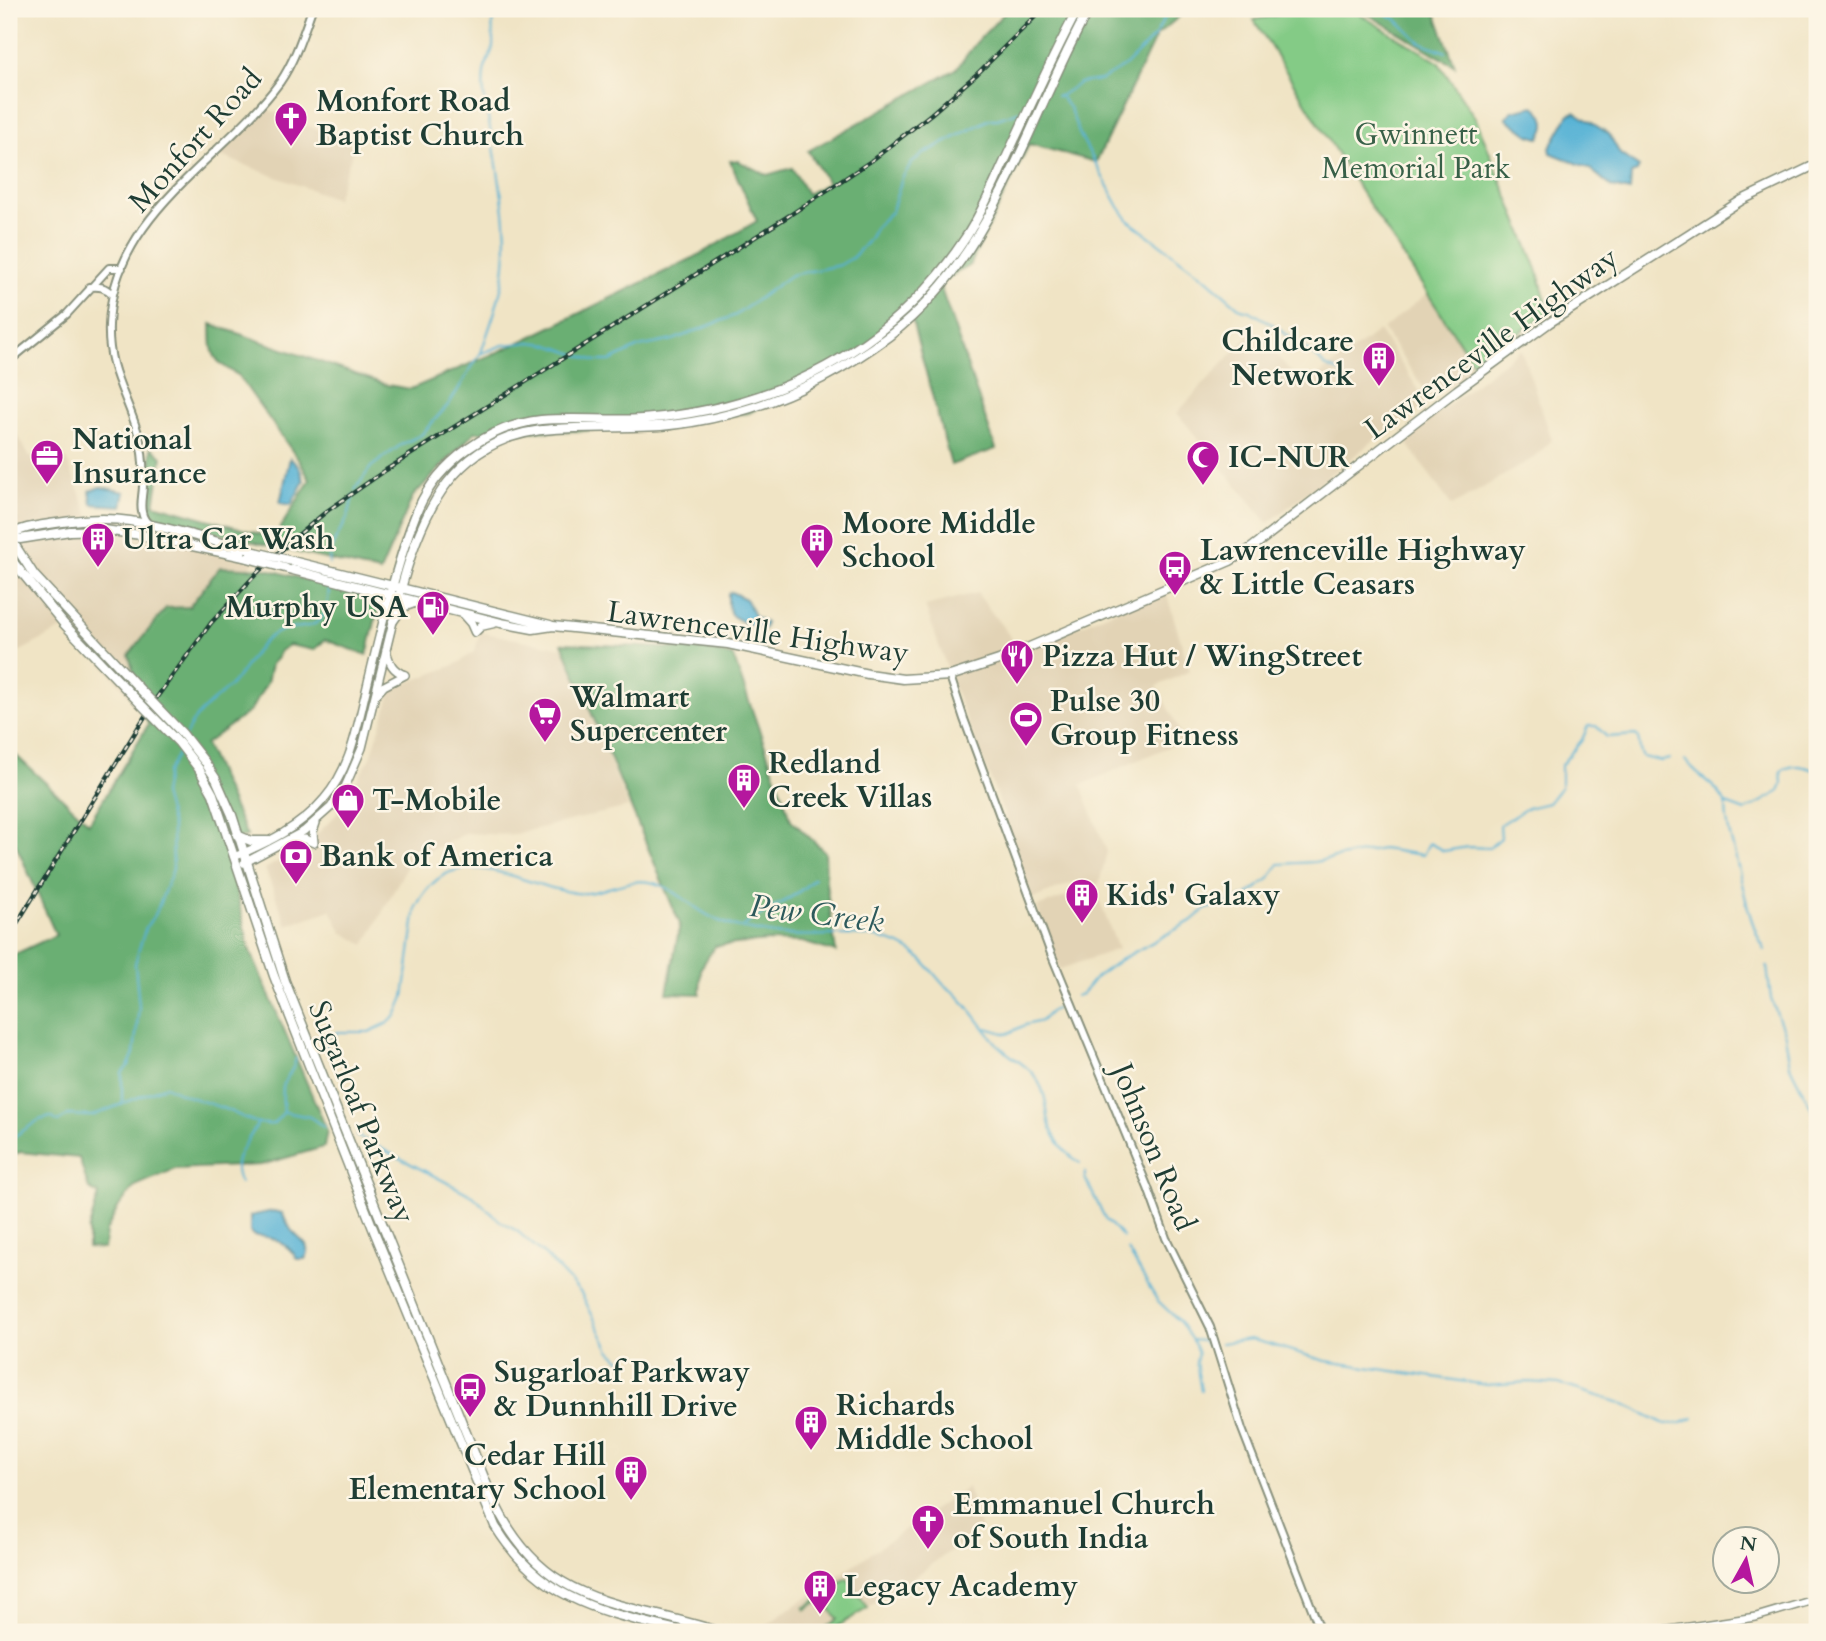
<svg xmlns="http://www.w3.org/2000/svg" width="1826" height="1641" viewBox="0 0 1826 1641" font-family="Cardo,serif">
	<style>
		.built { fill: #e2d3b5 }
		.green { fill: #84cb86; stroke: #52845d; stroke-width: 2 }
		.forest { fill: #6baf73; stroke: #457654; stroke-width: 2 }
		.water { fill: #57b2d5; stroke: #3b7884; stroke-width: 2 }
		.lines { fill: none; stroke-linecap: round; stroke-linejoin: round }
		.stream { stroke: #57b2d5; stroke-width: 2 }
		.tertiary-casing { stroke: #88907c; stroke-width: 10 }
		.secondary-casing { stroke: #88907c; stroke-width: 10 }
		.primary-casing { stroke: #88907c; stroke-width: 11 }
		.tertiary { stroke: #fff; stroke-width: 6 }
		.secondary { stroke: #fff; stroke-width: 7 }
		.primary { stroke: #fff; stroke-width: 8 }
		.rail-casing { stroke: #1f3d34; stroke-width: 4.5 }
		.rail { stroke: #fcf5e5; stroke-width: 2; stroke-dasharray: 5; stroke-linecap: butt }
		.primary-bridge-casing { stroke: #88907c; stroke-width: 11; stroke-linecap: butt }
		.primary-bridge { stroke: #fff; stroke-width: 8 }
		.labels { text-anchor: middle; stroke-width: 5; stroke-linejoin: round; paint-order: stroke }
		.poi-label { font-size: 30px; font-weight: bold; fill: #1f3d34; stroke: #fcf5e5; text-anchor: start }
		.park-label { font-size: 30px; fill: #386048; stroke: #fcf5e5 }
		.street-label { font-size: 30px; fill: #1f3d34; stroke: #fcf5e5 }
		.water-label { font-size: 32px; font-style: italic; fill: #2d5a5c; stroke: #fcf5e5 }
	</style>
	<rect width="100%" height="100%" fill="#fcf5e5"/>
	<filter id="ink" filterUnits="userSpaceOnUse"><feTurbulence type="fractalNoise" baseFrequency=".0143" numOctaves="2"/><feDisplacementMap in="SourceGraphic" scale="14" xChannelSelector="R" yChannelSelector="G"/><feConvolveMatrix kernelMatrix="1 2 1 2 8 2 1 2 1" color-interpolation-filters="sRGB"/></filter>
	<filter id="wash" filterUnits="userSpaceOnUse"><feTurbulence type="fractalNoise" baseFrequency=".00686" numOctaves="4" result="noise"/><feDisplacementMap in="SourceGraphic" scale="28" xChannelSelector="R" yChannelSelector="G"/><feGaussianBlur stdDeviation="1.57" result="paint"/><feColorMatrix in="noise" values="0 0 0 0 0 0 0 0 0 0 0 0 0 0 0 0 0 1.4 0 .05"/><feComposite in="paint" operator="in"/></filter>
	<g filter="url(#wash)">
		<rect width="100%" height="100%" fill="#f0e4c5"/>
		<path class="built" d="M262,107L355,145L336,199L215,154Z
			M1427,294L1475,366L1435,397L1429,396L1383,329Z
			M1254,330L1304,386L1379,331L1425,399L1426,404L1395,428L1386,431L1268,523L1177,413Z
			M1521,349L1552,440L1535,457L1452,506L1404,439Z
			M9,418L29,456L66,458L90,519L233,550L256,559L146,716L70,625L9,657Z
			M1165,589L1190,671L1157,686L1184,740L1081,785L1107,852L1099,884L1075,882L1032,899L1006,818L953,685L925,606L977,593L1021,651Z
			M480,632L563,648L628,807L510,835L467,833L410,860L365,945L342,932L331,910L287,925L265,869L306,845L335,816L371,757L392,689L457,664L475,651Z
			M1081,891L1097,894L1118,949L1060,969L1037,907Z
			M967,1487L981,1529L903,1585L831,1632H756Z"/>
		<path class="green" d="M1305,9H1351L1438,62L1476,119L1537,269L1549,311L1475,366L1360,190L1254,20Z
			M847,1578L868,1608L828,1632H821L837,1619L824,1600H820L805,1610L804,1608Z"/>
		<path class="forest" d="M1008,9H1188L1156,36L1096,162L1029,144L970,265L939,283L996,449L951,465L910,313L884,338L749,413L582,431L475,432L413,496L380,572L149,517L151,447L162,457L154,504L274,538L310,480L300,462L238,375C209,359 212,354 211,324L387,385L411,389L512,346L695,257L757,221L730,161H738L767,175L792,168L807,194L828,183L808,151L956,69L976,43Z
			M1359,9H1434L1455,66Z
			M220,567L267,569L370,598L379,605L367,655L325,640L314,650L289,645L280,651L277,658L271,664L267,683L250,711L205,744L247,836L225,841L249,948L327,1130L324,1147L261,1165L175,1169L135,1186L119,1206L106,1231L104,1249L88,1248V1231L99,1194L89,1189L79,1158L20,1152L9,1157V957L56,935L9,829V749L89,823L148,725L129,655L166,608L189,607Z
			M562,643L705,650L733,656L791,820L825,852L826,883L836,952L802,942L768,941L715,946L701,968L700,994L667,993L680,924Z"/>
		<path class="water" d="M1534,106C1546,114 1549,127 1539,138L1529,135L1506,118L1512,111Z
			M1575,112L1609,134L1620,154L1639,167L1637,172L1631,174L1630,191L1612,187L1589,168L1551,153L1550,148L1569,114Z
			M290,458L299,467L304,481L291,505L280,503Z
			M100,487L125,492L122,506L92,504L90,491Z
			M731,592L746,599L754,616L766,623L764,629L745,623L731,615L728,605V594Z
			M273,1211L282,1213L291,1230L306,1245L308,1253L305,1259H297C289,1244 271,1235 254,1236L250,1232V1216Z"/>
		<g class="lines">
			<path class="stream" d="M1377,9L1396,19L1420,42L1446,52
				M1056,96H1060L1079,83L1101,80L1126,65L1155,36L1169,9
				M1060,96L1070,109L1079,133L1119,207L1129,221L1204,277L1241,309L1250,311L1277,327L1299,346L1312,353L1325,366L1344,374
				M491,134C488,114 481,93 484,73C485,63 492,55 493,46C494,33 489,21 497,9
				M481,353C489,328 499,304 503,279C511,235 501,191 494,147
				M355,490L371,467L402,444L421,435L449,404L480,354L503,345L531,342L546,344L596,361H610L639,347L673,340L736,315L791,275L840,265L852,258L868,241L877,225L892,211L902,178L912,163L923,154L990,119H997L1021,111
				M329,564C330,541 339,537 347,518C350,512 351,503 353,496
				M186,735C196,709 220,699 236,679C246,667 255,650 266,640C294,613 329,649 329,583
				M1685,760C1699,779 1716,783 1726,804L1745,811L1779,792L1782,784L1781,771C1795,763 1803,766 1817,771
				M1726,805C1726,828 1734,849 1739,871C1746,899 1750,924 1765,950
				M744,926C766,908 795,900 814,878
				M1767,967L1771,999L1785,1035L1790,1066L1817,1119
				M1076,996L1082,994L1096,977L1120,960L1191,921L1204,910L1244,897L1268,880L1279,864L1314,862L1382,849L1423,855L1429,843L1444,851L1468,847L1489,848L1501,838L1500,825L1527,808L1548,803L1561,787V765L1582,740L1588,726H1596L1607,737L1636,735C1641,742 1638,750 1643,757L1661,761L1670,759
				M987,1028L1007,1034L1025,1025L1041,1021L1050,1012L1064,1004
				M319,1048L329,1043L337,1032H369L388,1023L396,1016L404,997L416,907C453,833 519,887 576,893C601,896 629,875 654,883C677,889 692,908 713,918C730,927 755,931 774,934C818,940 870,925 909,950C923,958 932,972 943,984C946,987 951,990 955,993C972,1009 984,1030 999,1046C1012,1059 1029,1065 1038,1081C1045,1092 1046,1104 1048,1117C1051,1136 1064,1153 1080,1163
				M122,1105V1073L129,1065L134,1053L139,1007L135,964L139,949L146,927L156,913L173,869L172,826L163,794L167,773L180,749
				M285,1112L310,1117L324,1127
				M357,1136L473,1196L500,1221L517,1231L546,1256L581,1293L610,1350L627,1366
				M9,1140L39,1120L51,1117L58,1122L68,1115L92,1116L166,1086C183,1097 202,1100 222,1108C239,1114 255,1126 273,1124L284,1112C283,1102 281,1092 284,1083C289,1072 294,1071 296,1058
				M1085,1172V1178L1106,1220L1123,1237
				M240,1183C227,1157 248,1145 257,1124
				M1128,1250L1157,1300L1180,1322L1195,1345L1198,1353L1196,1362L1201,1391
				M1193,1340L1203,1341L1208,1346H1211
				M1221,1343L1251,1339L1326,1361L1487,1385L1528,1382L1559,1384L1624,1404L1665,1424L1682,1423L1693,1418
				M9,1629L21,1632"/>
		</g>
	</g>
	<g filter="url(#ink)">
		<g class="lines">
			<defs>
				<path id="tertiary" d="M90,287C100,286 105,287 112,294
					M9,361L67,314L109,268H122
					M150,525C145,521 143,518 142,512C140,503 143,494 143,485C144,469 143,453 139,437C128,396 107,371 109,325C113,213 221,162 280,82C295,60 303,34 312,9
					M950,676L964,719L1050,951L1148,1188L1166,1238L1210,1327L1242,1429L1321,1632"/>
				<path id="secondary" d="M386,650C390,664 392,670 405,675
					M377,694L384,686L405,675
					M294,840L305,839L314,843L313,832L316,823
					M234,857C267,843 301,827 324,799C350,769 356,732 365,695C373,661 381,628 390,595
					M244,863L304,831L331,807L345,787L362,748L399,597
					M1656,1632L1756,1617L1817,1599"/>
				<path id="primary" d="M9,536C20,528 35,526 49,524C76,520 103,517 130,521C171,527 211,541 251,551
					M9,536L20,539L70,531L104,530L141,535L244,557
					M9,536L34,575L138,687
					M9,557L64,624L131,694
					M292,561L550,625
					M285,568L501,623L533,629L553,626L728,644L868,674L903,679L950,676L999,660L1230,561L1250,549L1457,390L1549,323L1742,200L1817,164
					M372,591L383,603L385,614
					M390,595C398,566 406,537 418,509C439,461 489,426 541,420C575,417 608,421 642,419C722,413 798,389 864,343C904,315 940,277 966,237C983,211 994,184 1007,156C1030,107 1052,57 1078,9
					M399,597C420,512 455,434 554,429C600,426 647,430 692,422C765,410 830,380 889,336C995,256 1027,120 1089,9
					M463,614L471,623L475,632L481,626L494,623
					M393,621L403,607L417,602
					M204,761L216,779L232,815L285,981L491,1495C542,1609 618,1599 720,1632
					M199,769L213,794L274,976L374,1231L495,1526C542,1603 605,1612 685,1632
					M237,835L251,841H267"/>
			</defs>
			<use href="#tertiary" class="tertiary-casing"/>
			<use href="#secondary" class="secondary-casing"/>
			<use href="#primary" class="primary-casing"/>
			<use href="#tertiary" class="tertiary"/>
			<use href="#secondary" class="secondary"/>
			<use href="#primary" class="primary"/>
			<defs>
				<path id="rail" d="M9,936L157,697L211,623L258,572L291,541L327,511L386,470L790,215L871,161L931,114L977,74L1043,9"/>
			</defs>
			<use href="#rail" class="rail-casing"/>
			<use href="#rail" class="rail"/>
			<defs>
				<path id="primary-bridge" d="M251,551L292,561
					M244,557L285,568
					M138,687L182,733L204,761
					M131,694L179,743L199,769"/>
			</defs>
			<use href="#primary-bridge" class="primary-bridge-casing"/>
			<use href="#primary-bridge" class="primary-bridge"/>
		</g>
	</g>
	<defs>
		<symbol id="church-pin" viewBox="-11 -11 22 30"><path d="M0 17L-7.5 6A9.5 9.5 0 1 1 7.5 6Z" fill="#b5179e" stroke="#fcf5e5"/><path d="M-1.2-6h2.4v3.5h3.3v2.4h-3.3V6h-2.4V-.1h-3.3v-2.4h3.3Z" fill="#fff"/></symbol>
		<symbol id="building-pin" viewBox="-11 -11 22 30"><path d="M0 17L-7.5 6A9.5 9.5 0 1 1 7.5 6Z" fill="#b5179e" stroke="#fcf5e5"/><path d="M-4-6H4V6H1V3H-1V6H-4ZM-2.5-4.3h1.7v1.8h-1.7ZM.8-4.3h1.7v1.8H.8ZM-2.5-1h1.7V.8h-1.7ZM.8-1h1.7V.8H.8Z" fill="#fff"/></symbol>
		<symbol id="office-pin" viewBox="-11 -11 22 30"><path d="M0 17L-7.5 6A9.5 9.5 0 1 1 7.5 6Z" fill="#b5179e" stroke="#fcf5e5"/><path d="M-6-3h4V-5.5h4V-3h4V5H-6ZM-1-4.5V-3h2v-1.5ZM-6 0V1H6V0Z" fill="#fff"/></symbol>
		<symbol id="mosque-pin" viewBox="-11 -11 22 30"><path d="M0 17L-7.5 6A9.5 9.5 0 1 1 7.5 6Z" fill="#b5179e" stroke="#fcf5e5"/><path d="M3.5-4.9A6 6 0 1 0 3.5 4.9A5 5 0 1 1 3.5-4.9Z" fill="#fff"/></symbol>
		<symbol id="bus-pin" viewBox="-11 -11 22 30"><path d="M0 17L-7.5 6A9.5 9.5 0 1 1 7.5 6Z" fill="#b5179e" stroke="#fcf5e5"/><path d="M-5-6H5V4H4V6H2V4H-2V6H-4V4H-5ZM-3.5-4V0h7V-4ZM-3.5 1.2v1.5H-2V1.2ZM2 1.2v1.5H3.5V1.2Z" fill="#fff"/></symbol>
		<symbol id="fuel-pin" viewBox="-11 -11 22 30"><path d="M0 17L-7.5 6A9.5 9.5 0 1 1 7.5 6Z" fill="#b5179e" stroke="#fcf5e5"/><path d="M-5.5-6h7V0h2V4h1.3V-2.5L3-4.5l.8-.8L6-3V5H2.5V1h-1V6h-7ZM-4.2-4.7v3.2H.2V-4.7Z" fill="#fff"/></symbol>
		<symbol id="restaurant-pin" viewBox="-11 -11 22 30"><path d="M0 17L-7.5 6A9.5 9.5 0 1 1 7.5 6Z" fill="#b5179e" stroke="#fcf5e5"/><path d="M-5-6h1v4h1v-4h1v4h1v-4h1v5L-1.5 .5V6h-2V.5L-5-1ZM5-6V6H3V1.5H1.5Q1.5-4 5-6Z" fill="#fff"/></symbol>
		<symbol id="supermarket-pin" viewBox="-11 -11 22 30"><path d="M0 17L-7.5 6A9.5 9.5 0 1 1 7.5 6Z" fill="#b5179e" stroke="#fcf5e5"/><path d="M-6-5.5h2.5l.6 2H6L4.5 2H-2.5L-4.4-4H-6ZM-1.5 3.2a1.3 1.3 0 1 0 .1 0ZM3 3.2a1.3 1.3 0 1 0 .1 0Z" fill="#fff"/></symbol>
		<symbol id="stadium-pin" viewBox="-11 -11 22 30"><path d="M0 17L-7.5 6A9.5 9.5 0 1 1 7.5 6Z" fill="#b5179e" stroke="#fcf5e5"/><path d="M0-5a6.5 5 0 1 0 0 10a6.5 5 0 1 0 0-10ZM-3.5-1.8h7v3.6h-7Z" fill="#fff"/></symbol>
		<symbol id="shop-pin" viewBox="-11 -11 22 30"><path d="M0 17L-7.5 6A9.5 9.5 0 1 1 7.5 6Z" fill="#b5179e" stroke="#fcf5e5"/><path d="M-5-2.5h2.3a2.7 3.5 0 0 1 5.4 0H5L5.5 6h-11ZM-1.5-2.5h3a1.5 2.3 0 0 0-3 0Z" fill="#fff"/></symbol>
		<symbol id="bank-pin" viewBox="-11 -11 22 30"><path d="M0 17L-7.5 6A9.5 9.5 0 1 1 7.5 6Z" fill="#b5179e" stroke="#fcf5e5"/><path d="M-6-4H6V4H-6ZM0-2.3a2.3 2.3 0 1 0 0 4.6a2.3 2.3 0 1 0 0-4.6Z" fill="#fff"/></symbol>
	</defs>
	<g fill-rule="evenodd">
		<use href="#church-pin" x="272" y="99" width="38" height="52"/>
		<use href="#building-pin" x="1360" y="339" width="38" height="52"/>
		<use href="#office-pin" x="28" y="437" width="38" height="52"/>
		<use href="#mosque-pin" x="1184" y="438" width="38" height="52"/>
		<use href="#building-pin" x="79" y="520" width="38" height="52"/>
		<use href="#building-pin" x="798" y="521" width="38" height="52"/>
		<use href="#bus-pin" x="1156" y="548" width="38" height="52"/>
		<use href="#fuel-pin" x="414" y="588" width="38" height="52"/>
		<use href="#restaurant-pin" x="998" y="637" width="38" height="52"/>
		<use href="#supermarket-pin" x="526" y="695" width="38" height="52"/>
		<use href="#stadium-pin" x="1007" y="699" width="38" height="52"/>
		<use href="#building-pin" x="725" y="761" width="38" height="52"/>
		<use href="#shop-pin" x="329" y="781" width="38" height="52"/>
		<use href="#bank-pin" x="277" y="837" width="38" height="52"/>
		<use href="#building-pin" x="1063" y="876" width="38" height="52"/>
		<use href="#bus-pin" x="451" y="1370" width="38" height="52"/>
		<use href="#building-pin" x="792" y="1403" width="38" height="52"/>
		<use href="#building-pin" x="612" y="1453" width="38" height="52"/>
		<use href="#church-pin" x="909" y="1502" width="38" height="52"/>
		<use href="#building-pin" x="801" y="1567" width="38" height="52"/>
	</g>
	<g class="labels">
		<g class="poi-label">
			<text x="316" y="111">Monfort Road<tspan x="316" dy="34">Baptist Church</tspan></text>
			<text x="1354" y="351" text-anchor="end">Childcare<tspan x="1354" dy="34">Network</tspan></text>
			<text x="72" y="449">National<tspan x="72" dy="34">Insurance</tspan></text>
			<text x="1228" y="467">IC-NUR</text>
			<text x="842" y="533">Moore Middle<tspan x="842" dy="34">School</tspan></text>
			<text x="122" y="549">Ultra Car Wash</text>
			<text x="1200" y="560">Lawrenceville Highway<tspan x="1200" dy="34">&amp; Little Ceasars</tspan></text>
			<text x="408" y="617" text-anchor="end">Murphy USA</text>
			<text x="1042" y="666">Pizza Hut / WingStreet</text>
			<text x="570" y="707">Walmart<tspan x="570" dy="34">Supercenter</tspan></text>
			<text x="1050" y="711">Pulse 30<tspan x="1050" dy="34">Group Fitness</tspan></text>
			<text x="768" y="773">Redland<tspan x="768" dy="34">Creek Villas</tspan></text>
			<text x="372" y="810">T-Mobile</text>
			<text x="320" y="866">Bank of America</text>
			<text x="1106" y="905">Kids' Galaxy</text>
			<text x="494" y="1382">Sugarloaf Parkway<tspan x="494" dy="34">&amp; Dunnhill Drive</tspan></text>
			<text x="836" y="1415">Richards<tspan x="836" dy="34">Middle School</tspan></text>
			<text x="606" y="1465" text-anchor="end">Cedar Hill<tspan x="606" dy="34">Elementary School</tspan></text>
			<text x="953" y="1514">Emmanuel Church<tspan x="953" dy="34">of South India</tspan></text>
			<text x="844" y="1596">Legacy Academy</text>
		</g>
		<g class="park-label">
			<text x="1416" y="144">Gwinnett<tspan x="1416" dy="34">Memorial Park</tspan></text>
		</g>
		<g class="street-label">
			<text transform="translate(195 140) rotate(-48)" y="10">Monfort Road</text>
			<text transform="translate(1491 343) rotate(-36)" y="10">Lawrenceville Highway</text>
			<text transform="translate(758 632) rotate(8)" y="10">Lawrenceville Highway</text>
			<text transform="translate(362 1112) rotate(68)" y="10">Sugarloaf Parkway</text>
			<text transform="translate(1154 1147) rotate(68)" y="10">Johnson Road</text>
		</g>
		<g class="water-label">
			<text transform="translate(817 913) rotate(7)" y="11">Pew Creek</text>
		</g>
	</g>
	<rect width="1826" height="1641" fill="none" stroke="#fcf5e5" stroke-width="35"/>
	<g transform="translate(1746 1560) rotate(8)"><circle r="33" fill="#fcf5e5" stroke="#a4ab9e" stroke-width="2"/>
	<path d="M0-5L12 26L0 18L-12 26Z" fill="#b5179e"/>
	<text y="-10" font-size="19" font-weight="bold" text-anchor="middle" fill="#1f3d34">N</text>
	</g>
</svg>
